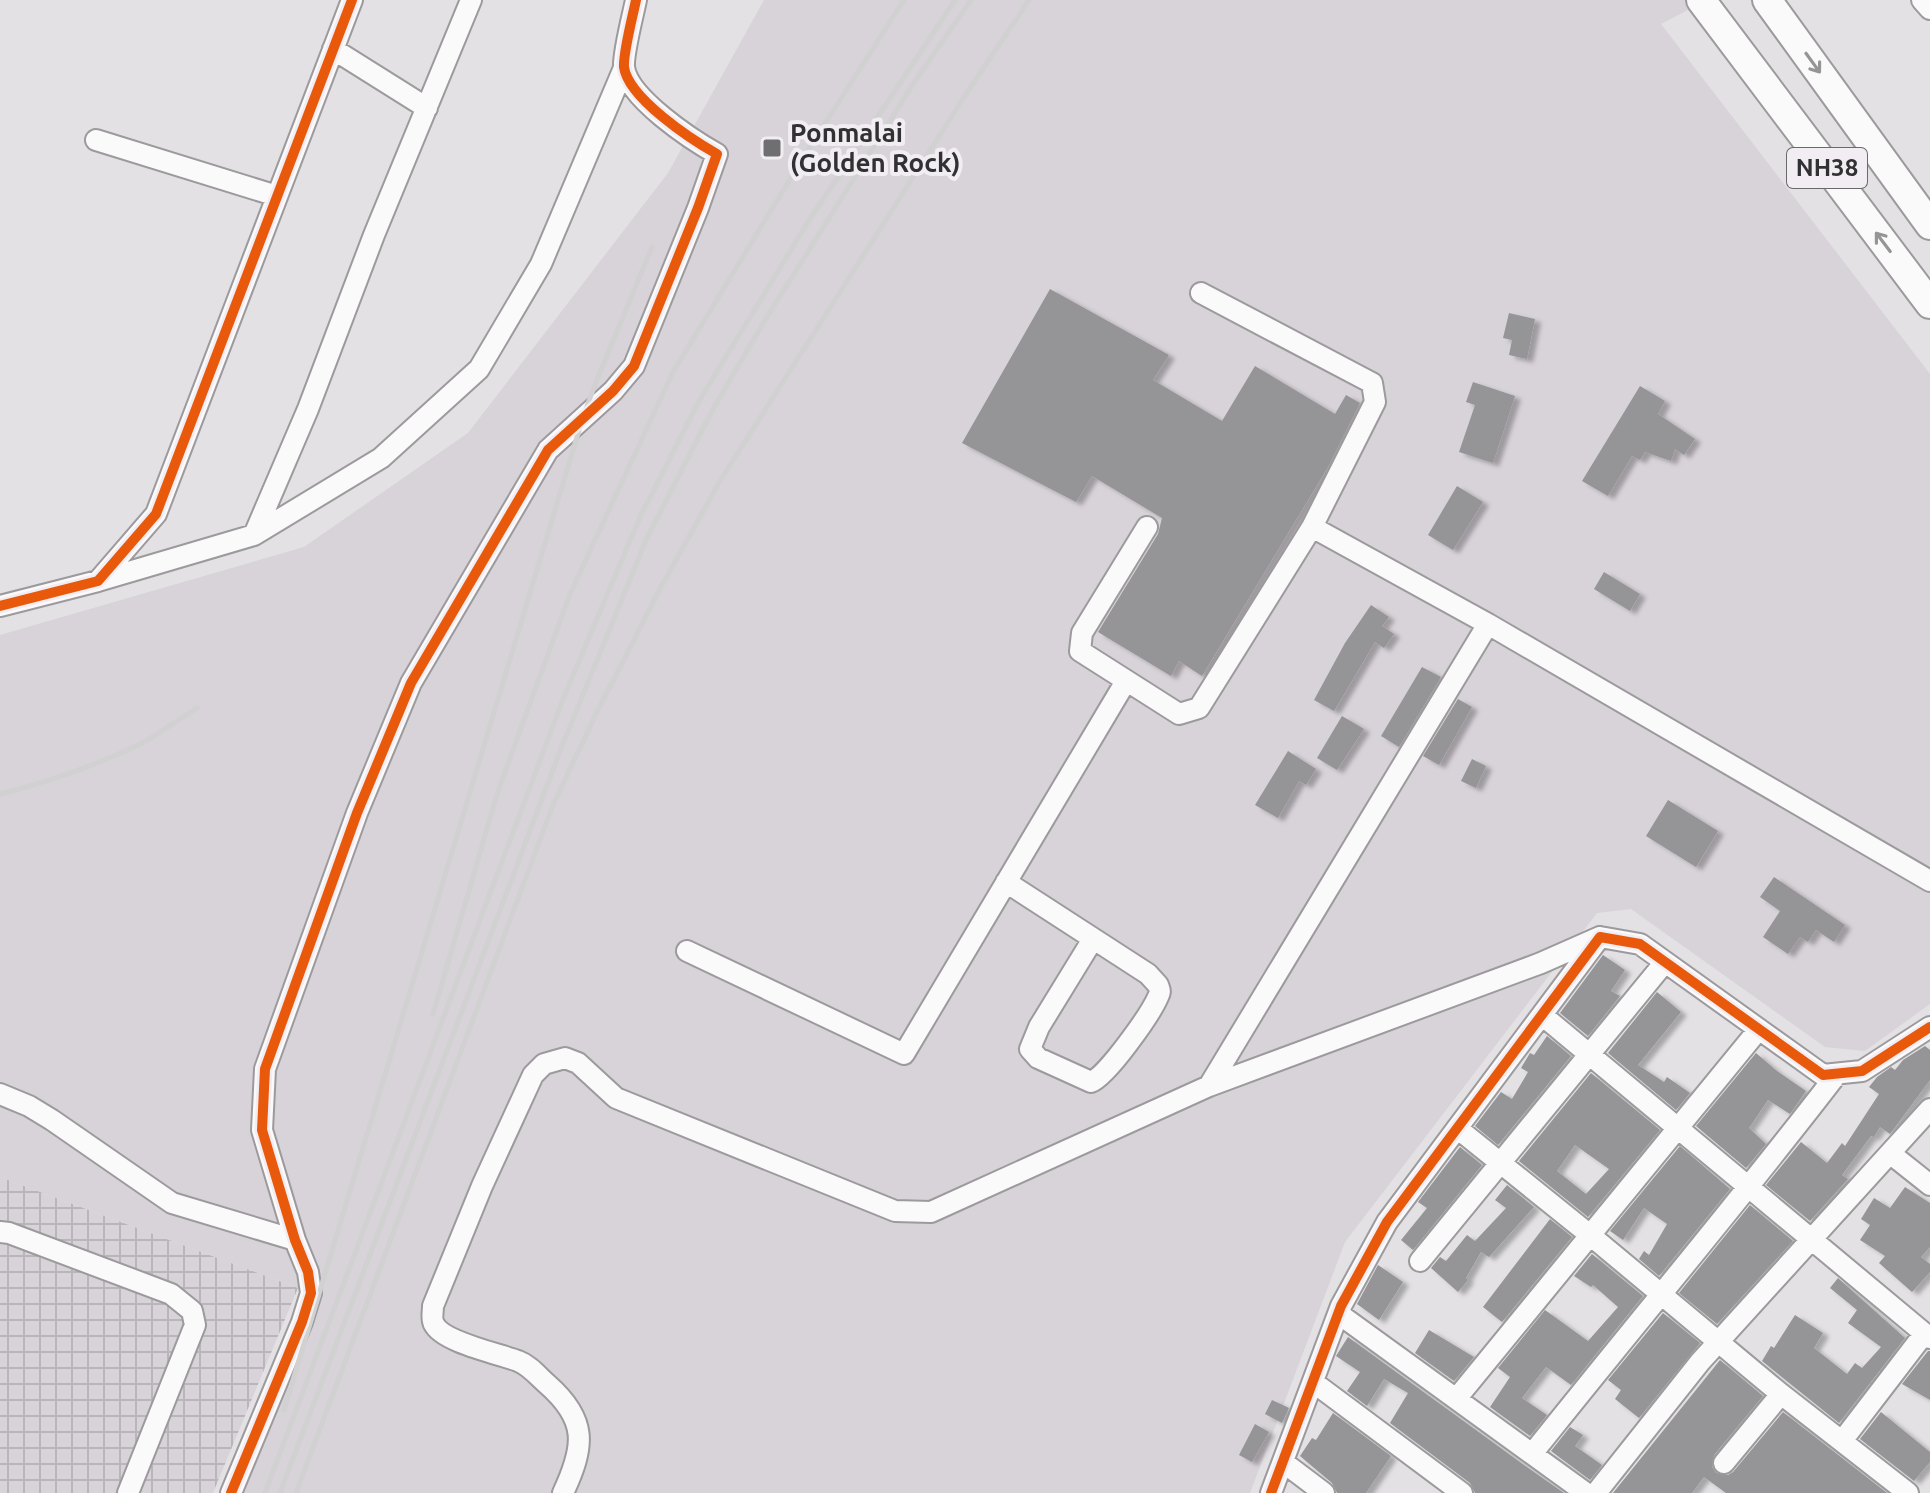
<svg xmlns="http://www.w3.org/2000/svg" width="1930" height="1493" viewBox="0 0 1930 1493" font-family="Ubuntu,sans-serif">
	<style>
		.built { fill: #d8d2d9 }
		.industrial { fill: url(#industrial-grid) }
		.building { fill: #959496; fill-rule: evenodd; filter: url(#shadow) }
		.lines { fill: none; stroke-linecap: round; stroke-linejoin: round }
		.minor-casing { stroke: #9c9a9c; stroke-width: 24 }
		.highway-casing { stroke: #9c9a9c; stroke-width: 32 }
		.minor { stroke: #fbfafb; stroke-width: 20 }
		.highway { stroke: #fbfafb; stroke-width: 28 }
		.rail { stroke: #d1d1d1; stroke-width: 5 }
		.cycleway-casing { stroke: #f1edf2; stroke-width: 15 }
		.cycleway { stroke: #e8590c; stroke-width: 10 }
		.oneway { stroke: #969596 }
		.poi-dot { fill: #6f6e70; stroke: #f1edf2; stroke-width: 3 }
		.labels { text-anchor: middle; stroke-width: 8; stroke-linejoin: round; paint-order: stroke }
		.shield { fill: #f1edf2; stroke: #6b696c; stroke-width: 2 }
		.shield-label { font-size: 24px; font-weight: bold; fill: #313032 }
		.poi-label { font-size: 26px; font-weight: bold; fill: #313032; stroke: #f1edf2; text-anchor: start }
	</style>
	<defs>
		<pattern id="industrial-grid" width="8" height="8" patternUnits="userSpaceOnUse" patternTransform="scale(2)"><rect width="8" height="8" fill="#d8d2d9"/><path d="M0 4h8M4 0v8" fill="none" stroke="#bab5bb"/></pattern>
		<filter id="shadow"><feDropShadow dx="6" dy="3.5" stdDeviation="2" flood-color="#0004"/></filter>
	</defs>
	<rect width="100%" height="100%" fill="#e3e1e4"/>
	<path class="built" d="M764,0H1707L1661,24L1930,374V1004L1865,1051L1825,1047L1631,909L1597,913L1345,1242L1250,1493H237L313,1301L298,1288L0,1177V635L304,547L468,433L668,173Z"/>
	<path class="industrial" d="M0,1177L298,1288L213,1493H0Z"/>
	<path class="building" d="M1050,289L1169,355L1153,380L1222,421L1255,366L1335,414L1346,395L1360,403L1328,467L1202,676L1179,661L1171,676L1098,632L1158,534L1162,518L1092,476L1076,502L962,443Z
		M1509,313L1535,319L1527,359L1509,355L1512,340L1503,338Z
		M1473,382L1515,396L1493,463L1459,452L1475,405L1466,402Z
		M1640,386L1665,401L1658,414L1695,439L1684,455L1675,449L1671,461L1645,452L1640,460L1632,456L1608,496L1582,481Z
		M1457,486L1483,502L1453,550L1428,535Z
		M1604,572L1640,594L1630,611L1594,589Z
		M1371,605L1389,617L1382,626L1394,634L1384,648L1375,642L1334,711L1314,700L1345,643Z
		M1422,667L1441,677L1399,747L1381,736Z
		M1458,699L1472,707L1439,765L1423,756Z
		M1342,716L1364,729L1337,770L1317,758Z
		M1288,751L1316,769L1306,785L1299,781L1278,818L1255,805Z
		M1472,759L1486,766L1476,788L1461,781Z
		M1668,800L1718,831L1696,867L1646,836Z
		M1774,877L1845,925L1834,942L1816,930L1808,942L1800,937L1788,954L1763,937L1780,911L1760,897Z
		M1603,955L1625,970L1611,991L1620,996L1588,1036L1560,1013Z
		M1657,992L1681,1012L1638,1065L1664,1082L1667,1077L1690,1093L1676,1110L1608,1053Z
		M1547,1036L1571,1056L1498,1145L1475,1126L1501,1092L1512,1099L1528,1072L1521,1068L1530,1053L1534,1055Z
		M1925,1046L1930,1050V1080L1890,1134L1880,1127L1874,1137L1871,1136L1842,1175L1848,1179L1810,1221L1766,1185L1801,1142L1827,1163L1842,1143L1845,1146L1879,1094L1869,1087L1877,1077L1891,1067L1895,1070L1903,1060Z
		M1756,1053L1777,1071L1806,1091L1790,1114L1768,1100L1749,1128L1766,1144L1746,1168L1696,1126Z
		M1591,1073L1660,1130L1588,1217L1519,1161ZM1575,1145L1609,1169L1586,1194L1557,1171Z
		M1680,1146L1730,1189L1659,1276L1639,1259L1644,1251L1649,1255L1667,1224L1644,1208L1623,1240L1610,1231Z
		M1460,1147L1482,1165L1413,1250L1401,1240L1427,1208L1418,1202Z
		M1507,1185L1534,1207L1489,1257L1481,1252L1466,1278L1468,1280L1458,1292L1431,1268L1440,1257L1446,1261L1467,1235L1475,1241L1506,1208L1495,1200Z
		M1905,1187L1930,1203V1247L1921,1257L1930,1264V1272L1912,1292L1879,1263L1885,1256L1860,1240L1870,1225L1861,1219L1874,1198L1890,1208Z
		M1750,1205L1793,1241L1717,1324L1679,1293Z
		M1550,1219L1572,1237L1502,1322L1483,1307Z
		M1592,1254L1643,1296L1571,1385L1546,1367L1522,1398L1547,1415L1530,1436L1490,1407L1510,1377L1498,1368L1545,1310L1588,1341L1618,1307L1593,1285L1591,1287L1574,1276Z
		M1378,1265L1403,1282L1379,1320L1357,1304Z
		M1838,1278L1905,1338L1839,1423L1762,1361L1771,1346L1774,1348L1795,1315L1823,1333L1814,1348L1847,1374L1855,1363L1862,1368L1881,1347L1848,1323L1857,1310L1830,1288Z
		M1663,1313L1700,1343L1639,1418L1615,1399L1621,1390L1608,1380Z
		M1429,1330L1474,1357L1454,1381L1415,1353Z
		M1348,1337L1524,1465L1564,1493H1475L1470,1483L1390,1423L1408,1393L1384,1379L1367,1406L1347,1391L1360,1372L1336,1356Z
		M1928,1351H1930V1400L1902,1384Z
		M1720,1360L1763,1396L1714,1455L1712,1467L1716,1473L1728,1475L1733,1472L1783,1412L1887,1493H1726L1704,1477L1692,1493H1613Z
		M1272,1400L1289,1408L1282,1423L1265,1414Z
		M1881,1412L1930,1452V1462L1914,1481L1860,1439Z
		M1333,1413L1391,1456L1366,1493H1337L1332,1483L1300,1456L1312,1438L1316,1440Z
		M1255,1424L1269,1432L1252,1462L1239,1455Z
		M1570,1427L1583,1435L1575,1446L1602,1465L1590,1480L1551,1451Z"/>
	<g class="lines">
		<defs>
			<path id="minor" d="M1922,0L1930,9
				M333,49L427,108
				M96,140L277,196
				M1201,293L1372,383L1375,402L1312,527
				M1147,527L1082,633L1080,651L1179,714L1199,708L1312,527L1488,624L1930,881
				M254,535L308,409L374,235L471,0
				M98,581L254,535L381,458L479,369L541,264L624,68
				M0,606L98,581L156,514L352,0
				M1006,882L1148,974L1158,985C1160,991 1161,991 1158,997C1150,1015 1107,1076 1091,1082L1038,1058L1030,1049L1039,1027L1093,939
				M687,951L904,1054L1126,681
				M1542,1015L1930,1338
				M1209,1086L1488,624
				M0,1094L29,1106L52,1120L172,1203L295,1240
				M1457,1128L1590,1235L1781,1394L1908,1493
				M1891,1154L1930,1185
				M0,1232L9,1233L171,1294L192,1311L195,1325L128,1493
				M1420,1261L1665,962
				M1339,1314L1532,1454C1633,1327 1738,1203 1837,1074
				M1313,1382L1462,1493
				M1456,1399L1759,1029
				M1842,1441L1924,1334
				M1532,1454L1586,1493
				M1283,1462L1324,1493
				M1724,1463L1781,1394
				M231,1493L302,1322L311,1293L308,1272L295,1240L262,1130L265,1069L357,813L411,683L548,450L613,391L634,366L698,208L717,154C692,140 628,98 624,67C623,53 633,15 636,0
				M563,1493C585,1446 588,1420 547,1384C538,1376 529,1365 518,1361C500,1354 442,1342 434,1324C431,1319 433,1312 433,1306L482,1186L533,1075L544,1064L565,1058L578,1063L616,1098L895,1211L931,1212L1209,1086L1541,963L1600,937
				M1271,1493L1341,1306L1387,1222L1600,937L1640,944L1823,1075L1862,1071L1930,1027
				M1596,1493L1700,1362L1930,1109"/>
			<path id="highway" d="M1701,0L1930,304
				M1767,0L1930,225"/>
		</defs>
		<use href="#minor" class="minor-casing"/>
		<use href="#highway" class="highway-casing"/>
		<use href="#minor" class="minor"/>
		<use href="#highway" class="highway"/>
		<path class="rail" d="M0,794C48,782 95,766 140,744C160,733 178,720 197,708
			M433,1014L498,791L570,594L673,372L801,161L904,0
			M284,1410L583,417L596,382L652,247
			M265,1493L563,699L640,517L699,401L808,222L955,0
			M280,1493L560,751L646,540L713,409L765,320L915,81L971,0
			M296,1493L553,805L596,714L661,587L720,481L962,100L1029,0"/>
		<defs>
			<path id="cycleway" d="M0,606L98,581L156,514L352,0
				M231,1493L302,1322L311,1293L308,1272L295,1240L262,1130L265,1069L357,813L411,683L548,450L613,391L634,366L698,208L717,154C692,140 628,98 624,67C623,53 633,15 636,0
				M1271,1493L1341,1306L1387,1222L1600,937L1640,944L1823,1075L1862,1071L1930,1027"/>
		</defs>
		<use href="#cycleway" class="cycleway-casing"/>
		<use href="#cycleway" class="cycleway"/>
	</g>
	<defs><path id="oneway-shaft" d="M-6 0H5M1.5-3L5.5 0L1.5 3" fill="none" stroke-width="1.6" stroke-linecap="round" stroke-linejoin="round" transform="scale(2)"/></defs>
	<g class="oneway">
		<use href="#oneway-shaft" transform="translate(1813 63) rotate(54)"/>
		<use href="#oneway-shaft" transform="translate(1883 242) rotate(-127)"/>
	</g>
	<rect class="poi-dot" x="762" y="138" width="20" height="20" rx="4"/>
	<g class="labels">
		<rect class="shield" x="1787" y="148" width="80" height="40" rx="6"/>
		<g class="shield-label">
			<text x="1827" y="176">NH38</text>
		</g>
		<g class="poi-label">
			<text x="790" y="142">Ponmalai<tspan x="790" dy="30">(Golden Rock)</tspan></text>
		</g>
	</g>
</svg>
